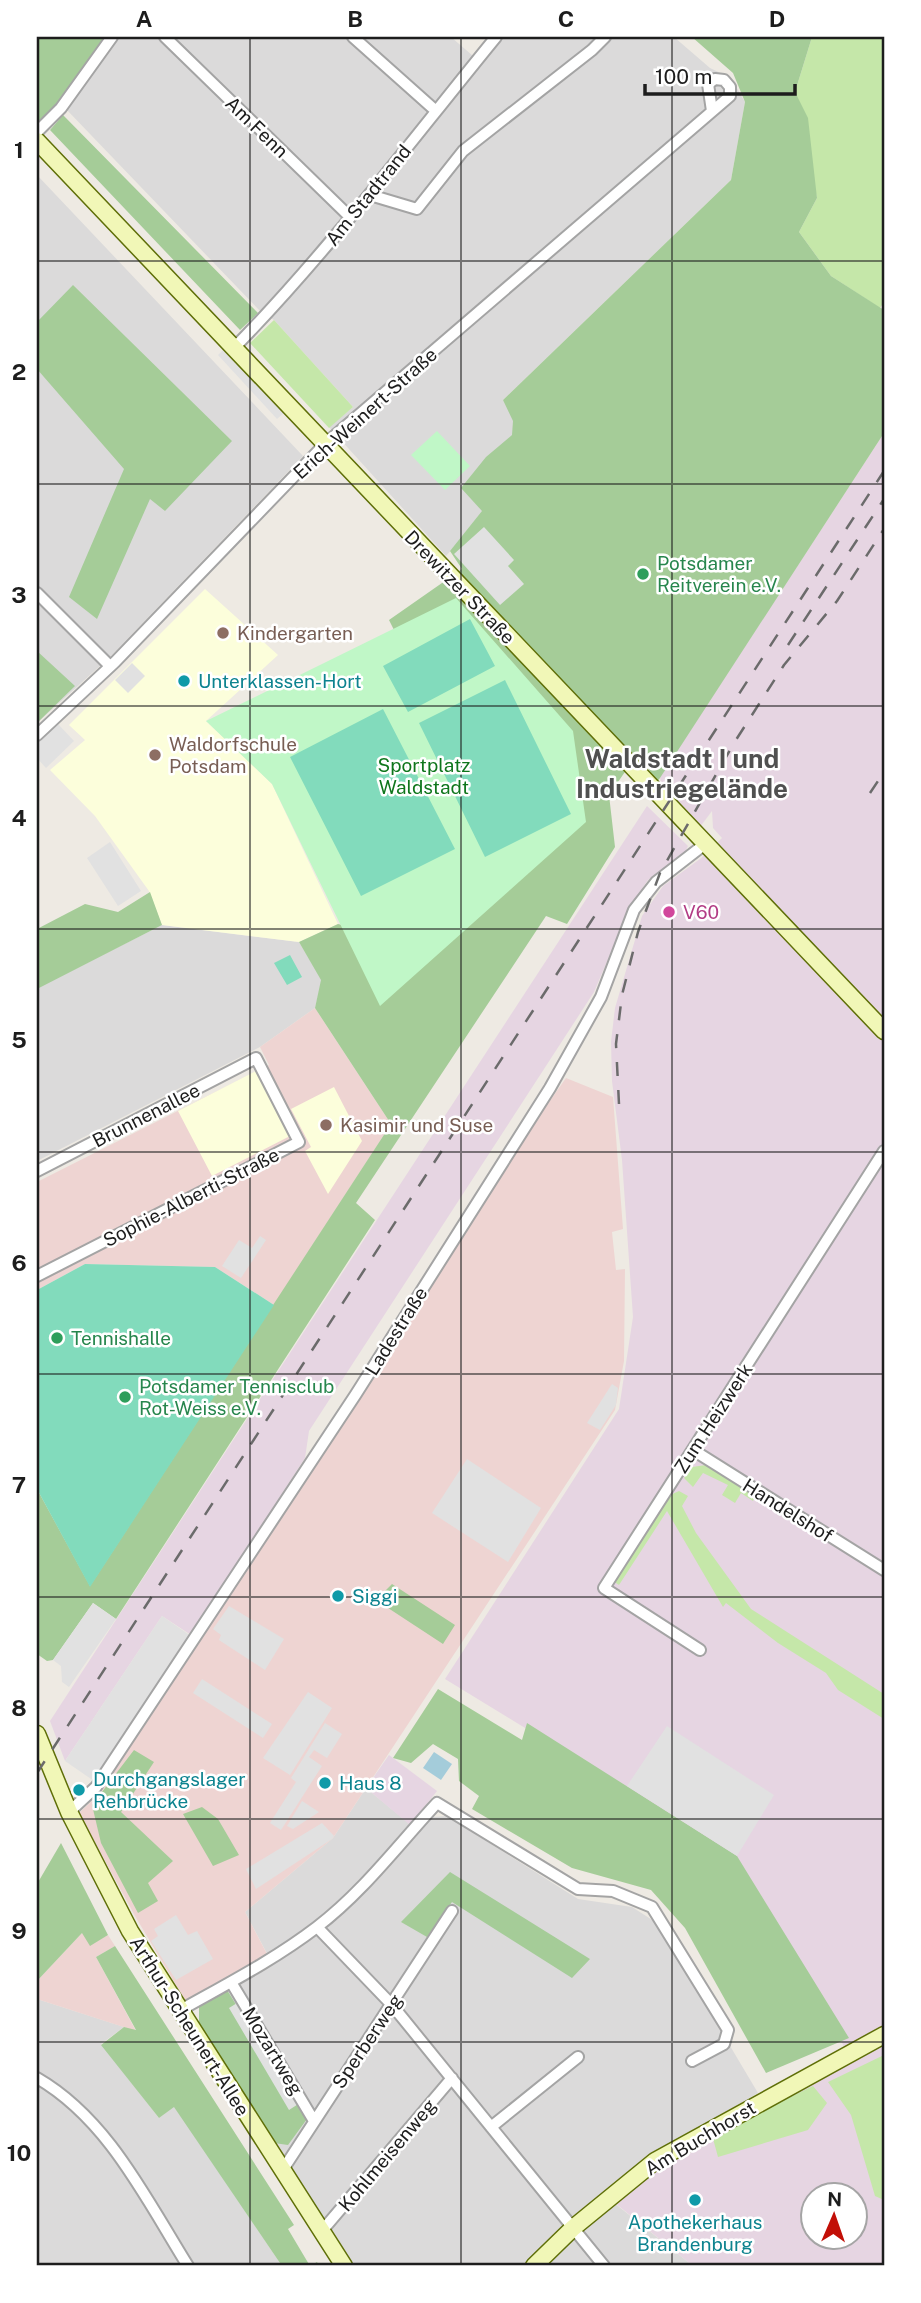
<svg xmlns="http://www.w3.org/2000/svg" width="921" height="2303" viewBox="0 0 921 2303" font-family="'Public Sans',sans-serif">
	<style>
		.residential { fill: #dbdada }
		.commercial { fill: #eed4d2 }
		.industrial { fill: #e6d5e2; fill-rule: evenodd }
		.education { fill: #fcfedb }
		.grass { fill: #c5e7a9 }
		.forest { fill: #a5cc98 }
		.park { fill: #c0f7c7 }
		.pitch { fill: #82dbbc }
		.parking { fill: #e1e1e1 }
		.water { fill: #a4ccda }
		.lines { fill: none; stroke-linecap: round; stroke-linejoin: round }
		.street-casing { stroke: #a4a4a4; stroke-width: 14 }
		.secondary-casing { stroke: #5f6f08; stroke-width: 19 }
		.street { stroke: #fff; stroke-width: 10 }
		.secondary { stroke: #f1f7b7; stroke-width: 16 }
		.rail { stroke: #6b6b6b; stroke-width: 2.5; stroke-dasharray: 14 14; stroke-linecap: butt }
		.grid { fill: none; stroke: #1d1d1d; stroke-width: 2; stroke-opacity: 0.55 }
		.leisure-dot { fill: #2e9e5b; stroke: #fff; stroke-width: 2.5 }
		.education-dot { fill: #8d6e63; stroke: #fff; stroke-width: 2.5 }
		.culture-dot { fill: #0f9aa8; stroke: #fff; stroke-width: 2.5 }
		.hotel-dot { fill: #d1479c; stroke: #fff; stroke-width: 2.5 }
		.labels { text-anchor: middle; stroke-width: 5; stroke-linejoin: round; paint-order: stroke }
		.street-label { font-size: 19px; fill: #1d1d1d; stroke: #fff }
		.leisure-label { font-size: 19px; fill: #27864d; stroke: #fff; text-anchor: start }
		.education-label { font-size: 19px; fill: #785e54; stroke: #fff; text-anchor: start }
		.culture-label { font-size: 19px; fill: #0d838f; stroke: #fff; text-anchor: start }
		.park-label { font-size: 19px; fill: #0f761c; stroke: #fff }
		.hotel-label { font-size: 19px; fill: #b23c85; stroke: #fff; text-anchor: start }
		.district-label { font-size: 26px; font-weight: bold; fill: #505050; stroke: #fff }
		.neatline { fill: none; stroke: #1d1d1d; stroke-width: 2.5 }
		.grid-label { font-size: 23px; text-anchor: middle; font-weight: bold; fill: #1d1d1d }
	</style>
	<rect width="100%" height="100%" fill="#eeeae3"/>
	<path class="residential" d="M118,37H451L480,62L502,37H674L710,68L731,78L745,102L731,180L503,400L545,443L446,556L329,427L353,407L274,320L260,311L66,109Z
		M37,175L303,456L112,655L37,723Z
		M162,925L299,942L322,980L315,1008L260,1047L37,1161V988Z
		M366,1788L418,1831L433,1817L447,1816L578,1899L632,1907L657,1923L758,2093L638,2165L603,2194L693,2266H354L274,2143L199,2007L272,1963L245,1912L333,1838Z
		M37,1999L124,2027L101,2044L159,2118L174,2106L282,2266H37Z"/>
	<path class="commercial" d="M315,1008L391,1124L274,1305L215,1267L85,1264L37,1290V1182L269,1065L260,1047Z
		M566,1078L613,1097L623,1229L612,1232L616,1270L625,1269L624,1361L615,1410L333,1838L245,1912L267,1954L192,1999L185,2000L135,1916L79,1813L94,1799L518,1146Z
		M83,1932L90,1945L108,1935L115,1946L96,1957L136,2031L37,1999V1981Z"/>
	<path class="industrial" d="M884,433V2266H693L615,2203L656,2169L853,2062L736,1857L445,1679L619,1409L633,1317L622,1160L612,1081L611,1042L615,1008L642,916L663,886L700,859L722,838L713,828L712,811L700,827L662,790L660,777ZM813,2194H855V2236H813Z
		M647,806L688,846L685,852L648,880L632,903L594,992L309,1431L305,1458L191,1635L162,1616L65,1761L50,1721Z
		M389,1755L437,1791L410,1825L366,1788Z"/>
	<path class="education" d="M205,589L278,655L206,721L272,784L338,924L299,942L162,925L149,891L95,816L50,770L85,740L69,725Z
		M256,1071L290,1136L212,1176L178,1111Z
		M334,1087L362,1141L328,1194L305,1151L311,1147L291,1109Z"/>
	<path class="grass" d="M812,37H884V302L880,308L831,276L799,232L817,198L795,92Z
		M274,320L353,407L329,428L250,343Z
		M706,1465L755,1496L753,1501L741,1493L735,1503L722,1495L728,1485L703,1473L693,1487L684,1478L692,1467Z
		M679,1491L688,1496L682,1506L696,1533L751,1609L884,1694V1719L838,1690L826,1673L778,1643L726,1603L723,1607L667,1511L619,1585L613,1581L666,1497Z
		M884,2055V2200L875,2196L851,2115L828,2082Z
		M813,2086L827,2103L808,2130L718,2157L712,2135Z"/>
	<path class="forest" d="M37,37H108L42,124L37,119Z
		M692,37H812L795,92L808,118L817,198L799,232L831,276L884,310V433L660,778L657,782L638,753L609,795L615,847L567,924L546,916L356,1203L375,1220L116,1619L93,1603L53,1660L47,1661L37,1654V1489L90,1586L391,1124L315,1008L321,980L299,942L338,924L355,928L403,648L389,620L462,569L450,551L482,511L461,488L486,457L512,435L513,421L503,400L731,180L745,102L733,73Z
		M63,115L258,313L240,330L50,130Z
		M73,285L232,441L165,511L150,499L97,619L69,597L124,469L37,369V322Z
		M37,651L75,686L37,723V650Z
		M150,892L162,925L37,989V929L85,904L118,912Z
		M392,1584L455,1625L443,1644L385,1606L388,1602L380,1596Z
		M438,1689L522,1740L527,1723L737,1856L849,2038L766,2073L685,1928L651,1890L572,1868L472,1809L479,1796L459,1781L458,1759L433,1744L411,1763L393,1758Z
		M134,1750L154,1762L121,1812L173,1861L148,1883L158,1901L138,1913L101,1843L92,1805Z
		M202,1807L218,1819L239,1855L213,1866L183,1814Z
		M61,1843L108,1935L90,1946L82,1933L37,1981V1884Z
		M450,1872L590,1959L572,1978L452,1902L427,1937L401,1922Z
		M115,1946L294,2225L288,2229L310,2266L317,2262L319,2266H282L174,2107L159,2118L101,2045L124,2027L136,2030L96,1957Z
		M227,1990L307,2119L288,2145L274,2143L199,2025V2007Z"/>
	<path class="park" d="M437,431L470,466L445,490L411,455Z
		M456,598L573,731L586,822L380,1006L272,784L206,721Z"/>
	<path class="pitch" d="M470,619L495,666L408,712L383,666Z
		M505,680L571,814L485,857L419,723Z
		M383,709L455,849L361,896L290,757Z
		M290,955L302,977L287,985L274,963Z
		M85,1264L215,1267L274,1305L90,1587L37,1489V1290Z"/>
	<path class="parking" d="M226,347L286,411L277,419L218,355Z
		M484,527L514,560L508,566L524,584L500,605L454,554Z
		M132,663L145,676L128,693L115,680Z
		M58,724L74,741L46,768L37,758V744Z
		M110,842L141,891L118,906L87,858Z
		M260,1236L266,1240L241,1278L222,1266L239,1240L252,1248Z
		M612,1384L618,1388L616,1405L600,1430L587,1423Z
		M467,1459L541,1508L508,1562L432,1513Z
		M93,1603L116,1619L69,1687L62,1682L61,1666L53,1660Z
		M229,1606L284,1639L265,1670L219,1640L221,1635L213,1629Z
		M162,1616L191,1636L94,1781L65,1761Z
		M202,1679L272,1724L263,1738L193,1693Z
		M308,1692L332,1708L290,1775L263,1758Z
		M325,1723L342,1734L327,1758L314,1750L309,1757L322,1766L281,1830L270,1823L296,1782L291,1778Z
		M667,1726L774,1795L737,1856L627,1786Z
		M302,1801L319,1812L293,1829L287,1826Z
		M322,1823L334,1836L332,1839L256,1889L246,1869Z
		M176,1915L188,1935L197,1931L213,1959L176,1980L151,1941L158,1936L154,1929Z
		M242,2000L303,2101L289,2110L229,2008Z"/>
	<path class="water" d="M434,1752L452,1764L441,1780L423,1768Z"/>
	<g class="lines">
		<defs>
			<path id="street" d="M165,37L350,217
				M353,37L436,111
				M37,132L61,108L112,37
				M370,195L417,209L463,151L592,50L605,37
				M234,348C329,251 410,142 496,37
				M37,593L110,666
				M37,735L115,662L325,444L730,96V87L724,80L715,79L708,84L712,111
				M37,1171L256,1058L299,1142L37,1276
				M693,1450L884,1570
				M700,1650L604,1588L884,1151
				M69,1812L96,1787L356,1394L550,1088L601,997L634,910L656,882L705,844
				M317,1927L392,2005L604,2266
				M231,1982L314,2121
				M179,2011C225,1985 274,1960 317,1927C363,1892 398,1845 437,1803L578,1889L613,1891L652,1907L728,2030L724,2044L692,2061
				M37,2078C108,2119 146,2199 188,2266
				M491,2127L578,2057
				M282,2171L452,1911
				M321,2232L452,2078"/>
			<path id="secondary" d="M37,141L884,1031
				M37,1734L69,1812L130,1931L344,2266
				M534,2266L573,2228L655,2161L884,2035"/>
		</defs>
		<use href="#street" class="street-casing"/>
		<use href="#secondary" class="secondary-casing"/>
		<use href="#street" class="street"/>
		<use href="#secondary" class="secondary"/>
		<path class="rail" d="M788,645L884,499
			M870,793L884,772
			M619,1104L616,1044L622,995L638,932L660,873L734,743L784,665L837,601L884,529
			M37,1773L884,471"/>
	</g>
	<path class="grid" d="M250,37V2266M461,37V2266M672,37V2266M37,261H884M37,484H884M37,706H884M37,929H884M37,1152H884M37,1374H884M37,1597H884M37,1819H884M37,2042H884"/>
	<g class="leisure-dot">
		<circle cx="643" cy="574" r="7"/>
		<circle cx="57" cy="1338" r="7"/>
		<circle cx="125" cy="1397" r="7"/>
	</g>
	<g class="education-dot">
		<circle cx="223" cy="633" r="7"/>
		<circle cx="155" cy="755" r="7"/>
		<circle cx="326" cy="1125" r="7"/>
	</g>
	<g class="culture-dot">
		<circle cx="184" cy="681" r="7"/>
		<circle cx="338" cy="1596" r="7"/>
		<circle cx="325" cy="1783" r="7"/>
		<circle cx="79" cy="1790" r="7"/>
		<circle cx="695" cy="2200" r="7"/>
	</g>
	<circle class="hotel-dot" cx="669" cy="912" r="7"/>
	<g class="labels">
		<g class="street-label">
			<text transform="translate(257 127) rotate(44)" y="7">Am Fenn</text>
			<text transform="translate(368 195) rotate(-51)" y="7">Am Stadtrand</text>
			<text transform="translate(365 413) rotate(-42)" y="7">Erich-Weinert-Straße</text>
			<text transform="translate(460 587) rotate(46)" y="7">Drewitzer Straße</text>
			<text transform="translate(146 1115) rotate(-27)" y="7">Brunnenallee</text>
			<text transform="translate(191 1197) rotate(-27)" y="7">Sophie-Alberti-Straße</text>
			<text transform="translate(396 1331) rotate(-58)" y="7">Ladestraße</text>
			<text transform="translate(713 1418) rotate(-57)" y="7">Zum Heizwerk</text>
			<text transform="translate(788 1510) rotate(32)" y="7">Handelshof</text>
			<text transform="translate(190 2026) rotate(58)" y="7">Arthur-Scheunert-Allee</text>
			<text transform="translate(367 2041) rotate(-56)" y="7">Sperberweg</text>
			<text transform="translate(273 2051) rotate(59)" y="7">Mozartweg</text>
			<text transform="translate(700 2138) rotate(-31)" y="7">Am Buchhorst</text>
			<text transform="translate(387 2155) rotate(-50)" y="7">Kohlmeisenweg</text>
		</g>
		<g class="leisure-label">
			<text x="657" y="570">Potsdamer<tspan x="657" dy="22">Reitverein e.V.</tspan></text>
			<text x="71" y="1345">Tennishalle</text>
			<text x="139" y="1393">Potsdamer Tennisclub<tspan x="139" dy="22">Rot-Weiss e.V.</tspan></text>
		</g>
		<g class="education-label">
			<text x="237" y="640">Kindergarten</text>
			<text x="169" y="751">Waldorfschule<tspan x="169" dy="22">Potsdam</tspan></text>
			<text x="340" y="1132">Kasimir und Suse</text>
		</g>
		<g class="culture-label">
			<text x="198" y="688">Unterklassen-Hort</text>
			<text x="352" y="1603">Siggi</text>
			<text x="93" y="1786">Durchgangslager<tspan x="93" dy="22">Rehbrücke</tspan></text>
			<text x="339" y="1790">Haus 8</text>
			<text x="695" y="2229" text-anchor="middle">Apothekerhaus<tspan x="695" dy="22">Brandenburg</tspan></text>
		</g>
		<g class="park-label">
			<text x="424" y="772">Sportplatz<tspan x="424" dy="22">Waldstadt</tspan></text>
		</g>
		<g class="hotel-label">
			<text x="683" y="919">V60</text>
		</g>
		<g class="district-label">
			<text x="682" y="768">Waldstadt I und<tspan x="682" dy="30">Industriegelände</tspan></text>
		</g>
	</g>
	<rect width="921" height="2303" fill="none" stroke="#ffffff" stroke-width="77"/>
	<g transform="translate(834 2216) rotate(2)"><circle r="33" fill="#ffffff" stroke="#a5a5a5" stroke-width="2"/>
	<path d="M0-5L12 26L0 18L-12 26Z" fill="#c20f07"/>
	<text y="-10" font-size="19" font-weight="bold" text-anchor="middle" fill="#1d1d1d">N</text>
	</g>
	<path d="M645 84v10h150v-10" fill="none" stroke="#1d1d1d" stroke-width="3.5"/>
	<text x="655" y="84" font-size="21" fill="#1d1d1d" stroke="#ffffff" stroke-width="5" paint-order="stroke">100 m</text>
	<rect x="38" y="38" width="845" height="2226" class="neatline"/>
	<g class="grid-label">
		<text x="144" y="27">A</text>
		<text x="355" y="27">B</text>
		<text x="566" y="27">C</text>
		<text x="777" y="27">D</text>
		<text x="19" y="158">1</text>
		<text x="19" y="380">2</text>
		<text x="19" y="603">3</text>
		<text x="19" y="826">4</text>
		<text x="19" y="1048">5</text>
		<text x="19" y="1271">6</text>
		<text x="19" y="1493">7</text>
		<text x="19" y="1716">8</text>
		<text x="19" y="1939">9</text>
		<text x="19" y="2161">10</text>
	</g>
</svg>
